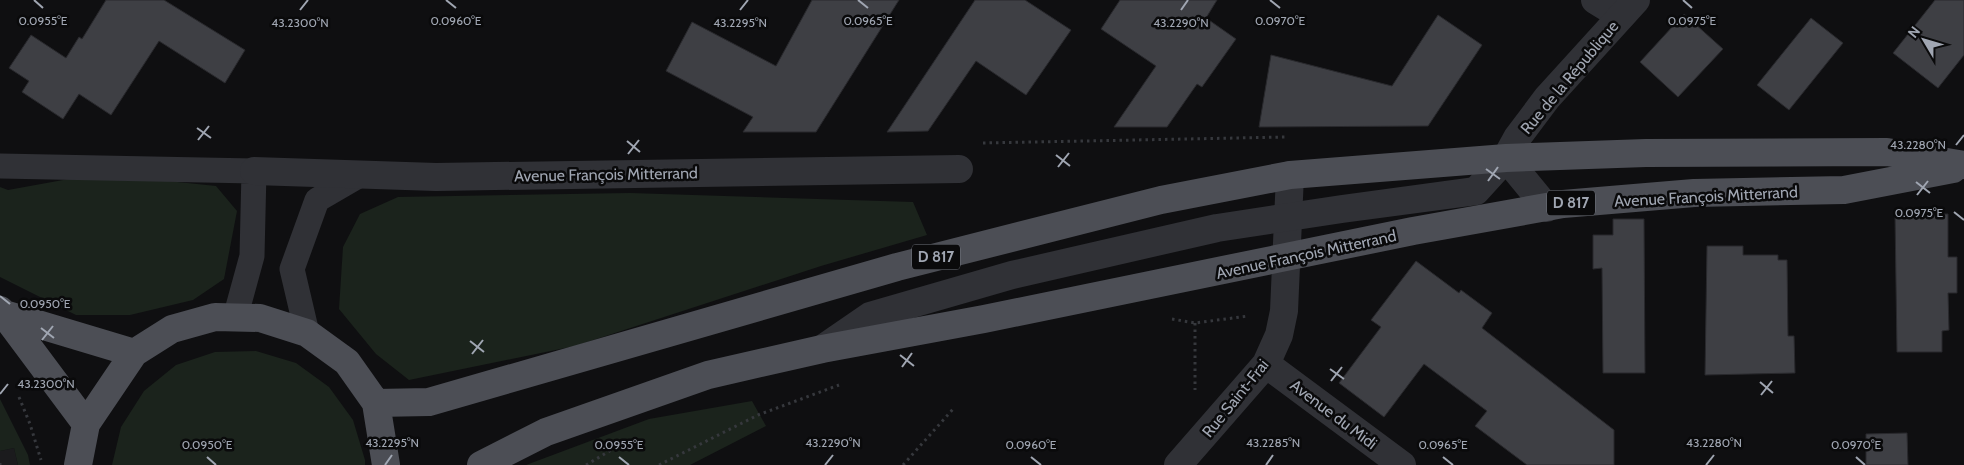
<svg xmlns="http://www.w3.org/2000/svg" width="1964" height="465" viewBox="0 0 1964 465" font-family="Cabin,sans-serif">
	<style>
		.built { fill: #1b1b1d }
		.green { fill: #1b231c }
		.building { fill: #3e3f44; stroke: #29292d }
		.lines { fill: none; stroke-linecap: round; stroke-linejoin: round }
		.path { stroke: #36383d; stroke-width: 3; stroke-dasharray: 2.5 4; stroke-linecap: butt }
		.service { stroke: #303136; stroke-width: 25 }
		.minor { stroke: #303136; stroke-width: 28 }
		.tertiary { stroke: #303136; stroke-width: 28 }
		.primary { stroke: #4c4e55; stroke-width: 28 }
		.ticks { fill: none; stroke: #a0a6b2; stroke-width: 2 }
		.labels { text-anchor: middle; stroke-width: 5; stroke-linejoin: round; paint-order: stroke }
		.shield { fill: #0a0a0b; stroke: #737780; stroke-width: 1 }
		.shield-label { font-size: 15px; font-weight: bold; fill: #a0a6b2 }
		.street-label { font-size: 16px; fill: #a0a6b2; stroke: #0a0a0b }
		.ticks-label { font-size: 12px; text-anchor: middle; fill: #a0a6b2; stroke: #0a0a0b; stroke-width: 5; stroke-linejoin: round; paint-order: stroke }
	</style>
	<rect width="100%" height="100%" fill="#0f0f11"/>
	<path class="built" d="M14,448L18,465H0V451Z"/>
	<path class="green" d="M74,178L168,181L216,186L237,211L224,279L193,300L130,315H76L0,277V187L8,190Z
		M630,193L913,202L927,235L821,266L575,346L409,380L376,354L339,309L343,247L360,214L398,197Z
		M256,351L296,363L329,387L353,420L365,460V465H112L121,427L144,391L176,365L215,352Z
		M0,399L28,455L30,465H18L14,448L0,451Z
		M752,401L766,426L690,465H526L649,419Z"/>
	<path class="building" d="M106,0H164L245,50L225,83L159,41L111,115L79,94L63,119L22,92L29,81L9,68L31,35L66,58L79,37L82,39Z
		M812,0H899L816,132H743L753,117L666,71L692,22L776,66Z
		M975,0H1025L1071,30L1026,95L976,61L928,131L887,132Z
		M1120,0H1217L1206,18L1236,39L1202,87L1197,84L1167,127H1114L1156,66L1101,29Z
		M1935,0H1964V55L1938,88L1893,53Z
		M1684,14L1723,49L1678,97L1640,62Z
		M1438,15L1482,45L1428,126L1259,127L1271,55L1392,86Z
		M1811,18L1843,43L1789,110L1757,85Z
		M1948,214V257H1957V293H1948L1949,330L1942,331V352H1897L1895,215Z
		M1613,219H1644L1645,373H1603L1602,268L1593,269V235H1613Z
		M1707,246H1743V255H1778V260H1787L1788,336H1794L1795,373L1705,375Z
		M1416,261L1459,293L1461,290L1492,313L1482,328L1614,430V465H1527L1475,426L1487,411L1424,364L1384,417L1339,383L1381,327L1371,320Z
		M1907,433L1908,465H1866V434Z"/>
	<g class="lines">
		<path class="path" d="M983,143L1287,137
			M1172,319L1195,323L1248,316
			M1195,323V390
			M19,397L30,424L41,460
			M0,463V465
			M586,465L613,449
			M659,465L758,415L839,385
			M903,465L954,408"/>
		<path class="service" d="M0,166L254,171L252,256L235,318
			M307,333L292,269L317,200L360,175"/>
		<path class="minor" d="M1595,0L1621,16
			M254,171L436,177L959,169
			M1266,364L1402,465
			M1178,465L1266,364L1279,335L1284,311L1290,175"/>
		<path class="tertiary" d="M1506,158L1547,208
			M822,349L870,316L1012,275L1217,228L1342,209L1476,191L1506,158L1517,138L1547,98L1636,0"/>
		<path class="primary" d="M0,310L4,314L134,353
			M4,314L86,424
			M376,403L429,402L897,267L1161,200L1290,175L1506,158L1646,153L1887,152L1964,165
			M78,465L86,424L134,353L172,329L215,317L260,318L307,333L347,362L376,403L386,465
			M481,465L546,432L708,375L822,349L984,319L1413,231L1563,204L1694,193L1844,190L1953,169"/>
	</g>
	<path class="ticks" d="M34,0L43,8M446,0L456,8M858,0L868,8M1270,0L1280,8M1683,0L1692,8M300,10L308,0M740,10L748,0M1181,10L1188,0M197,128L211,138M198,140L209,126M627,141L640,152M1956,145L1964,135M628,154L639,140M1056,155L1070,166M1058,167L1069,153M1486,169L1500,179M1488,181L1498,167M1916,182L1930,193M1917,195L1928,181M1954,212L1964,220M0,296L10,304M41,328L54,338M42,340L53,326M470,341L484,352M472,354L483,340M900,355L914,366M902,367L912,353M1330,369L1344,379M1331,381L1342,367M1760,382L1773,393M0,394L8,384M1761,395L1772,381M207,457L216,465M619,457L629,465M1031,457L1041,465M1443,457L1453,465M1856,457L1865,465M385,465L392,455M825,465L833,455M1266,465L1273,455M1706,465L1714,455"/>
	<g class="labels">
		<g class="shield">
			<rect x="1547" y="190.5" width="48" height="25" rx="4"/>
			<rect x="912" y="244.5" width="48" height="25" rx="4"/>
		</g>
		<g class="shield-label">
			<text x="1571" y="208">D 817</text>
			<text x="936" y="262">D 817</text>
		</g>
		<g class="street-label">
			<text transform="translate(1569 77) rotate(-50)" y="6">Rue de la République</text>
			<text transform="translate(606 174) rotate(-1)" y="6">Avenue François Mitterrand</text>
			<text transform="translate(1706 196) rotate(-3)" y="6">Avenue François Mitterrand</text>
			<text transform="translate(1306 254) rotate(-12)" y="6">Avenue François Mitterrand</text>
			<text transform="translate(1235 398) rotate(-51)" y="6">Rue Saint-Frai</text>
			<text transform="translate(1334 414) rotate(37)" y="6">Avenue du Midi</text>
		</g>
	</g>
	<g class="ticks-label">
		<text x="43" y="25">0.0955°E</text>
		<text x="456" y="25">0.0960°E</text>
		<text x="868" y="25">0.0965°E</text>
		<text x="1280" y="25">0.0970°E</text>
		<text x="1692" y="25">0.0975°E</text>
		<text x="300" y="27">43.2300°N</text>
		<text x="740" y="27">43.2295°N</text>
		<text x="1181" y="27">43.2290°N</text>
		<text x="1918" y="149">43.2280°N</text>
		<text x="1919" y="217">0.0975°E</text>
		<text x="45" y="308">0.0950°E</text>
		<text x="46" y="388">43.2300°N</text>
		<text x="392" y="447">43.2295°N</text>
		<text x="833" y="447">43.2290°N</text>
		<text x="1273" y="447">43.2285°N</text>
		<text x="1714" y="447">43.2280°N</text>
		<text x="207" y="449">0.0950°E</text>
		<text x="619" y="449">0.0955°E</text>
		<text x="1031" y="449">0.0960°E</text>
		<text x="1443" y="449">0.0965°E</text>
		<text x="1856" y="449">0.0970°E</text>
	</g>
	<g transform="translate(1924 40) rotate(308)" stroke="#0a0a0b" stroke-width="4" paint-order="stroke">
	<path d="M0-4L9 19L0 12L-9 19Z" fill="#a0a6b2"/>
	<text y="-8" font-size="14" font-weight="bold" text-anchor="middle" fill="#a0a6b2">N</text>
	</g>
</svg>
